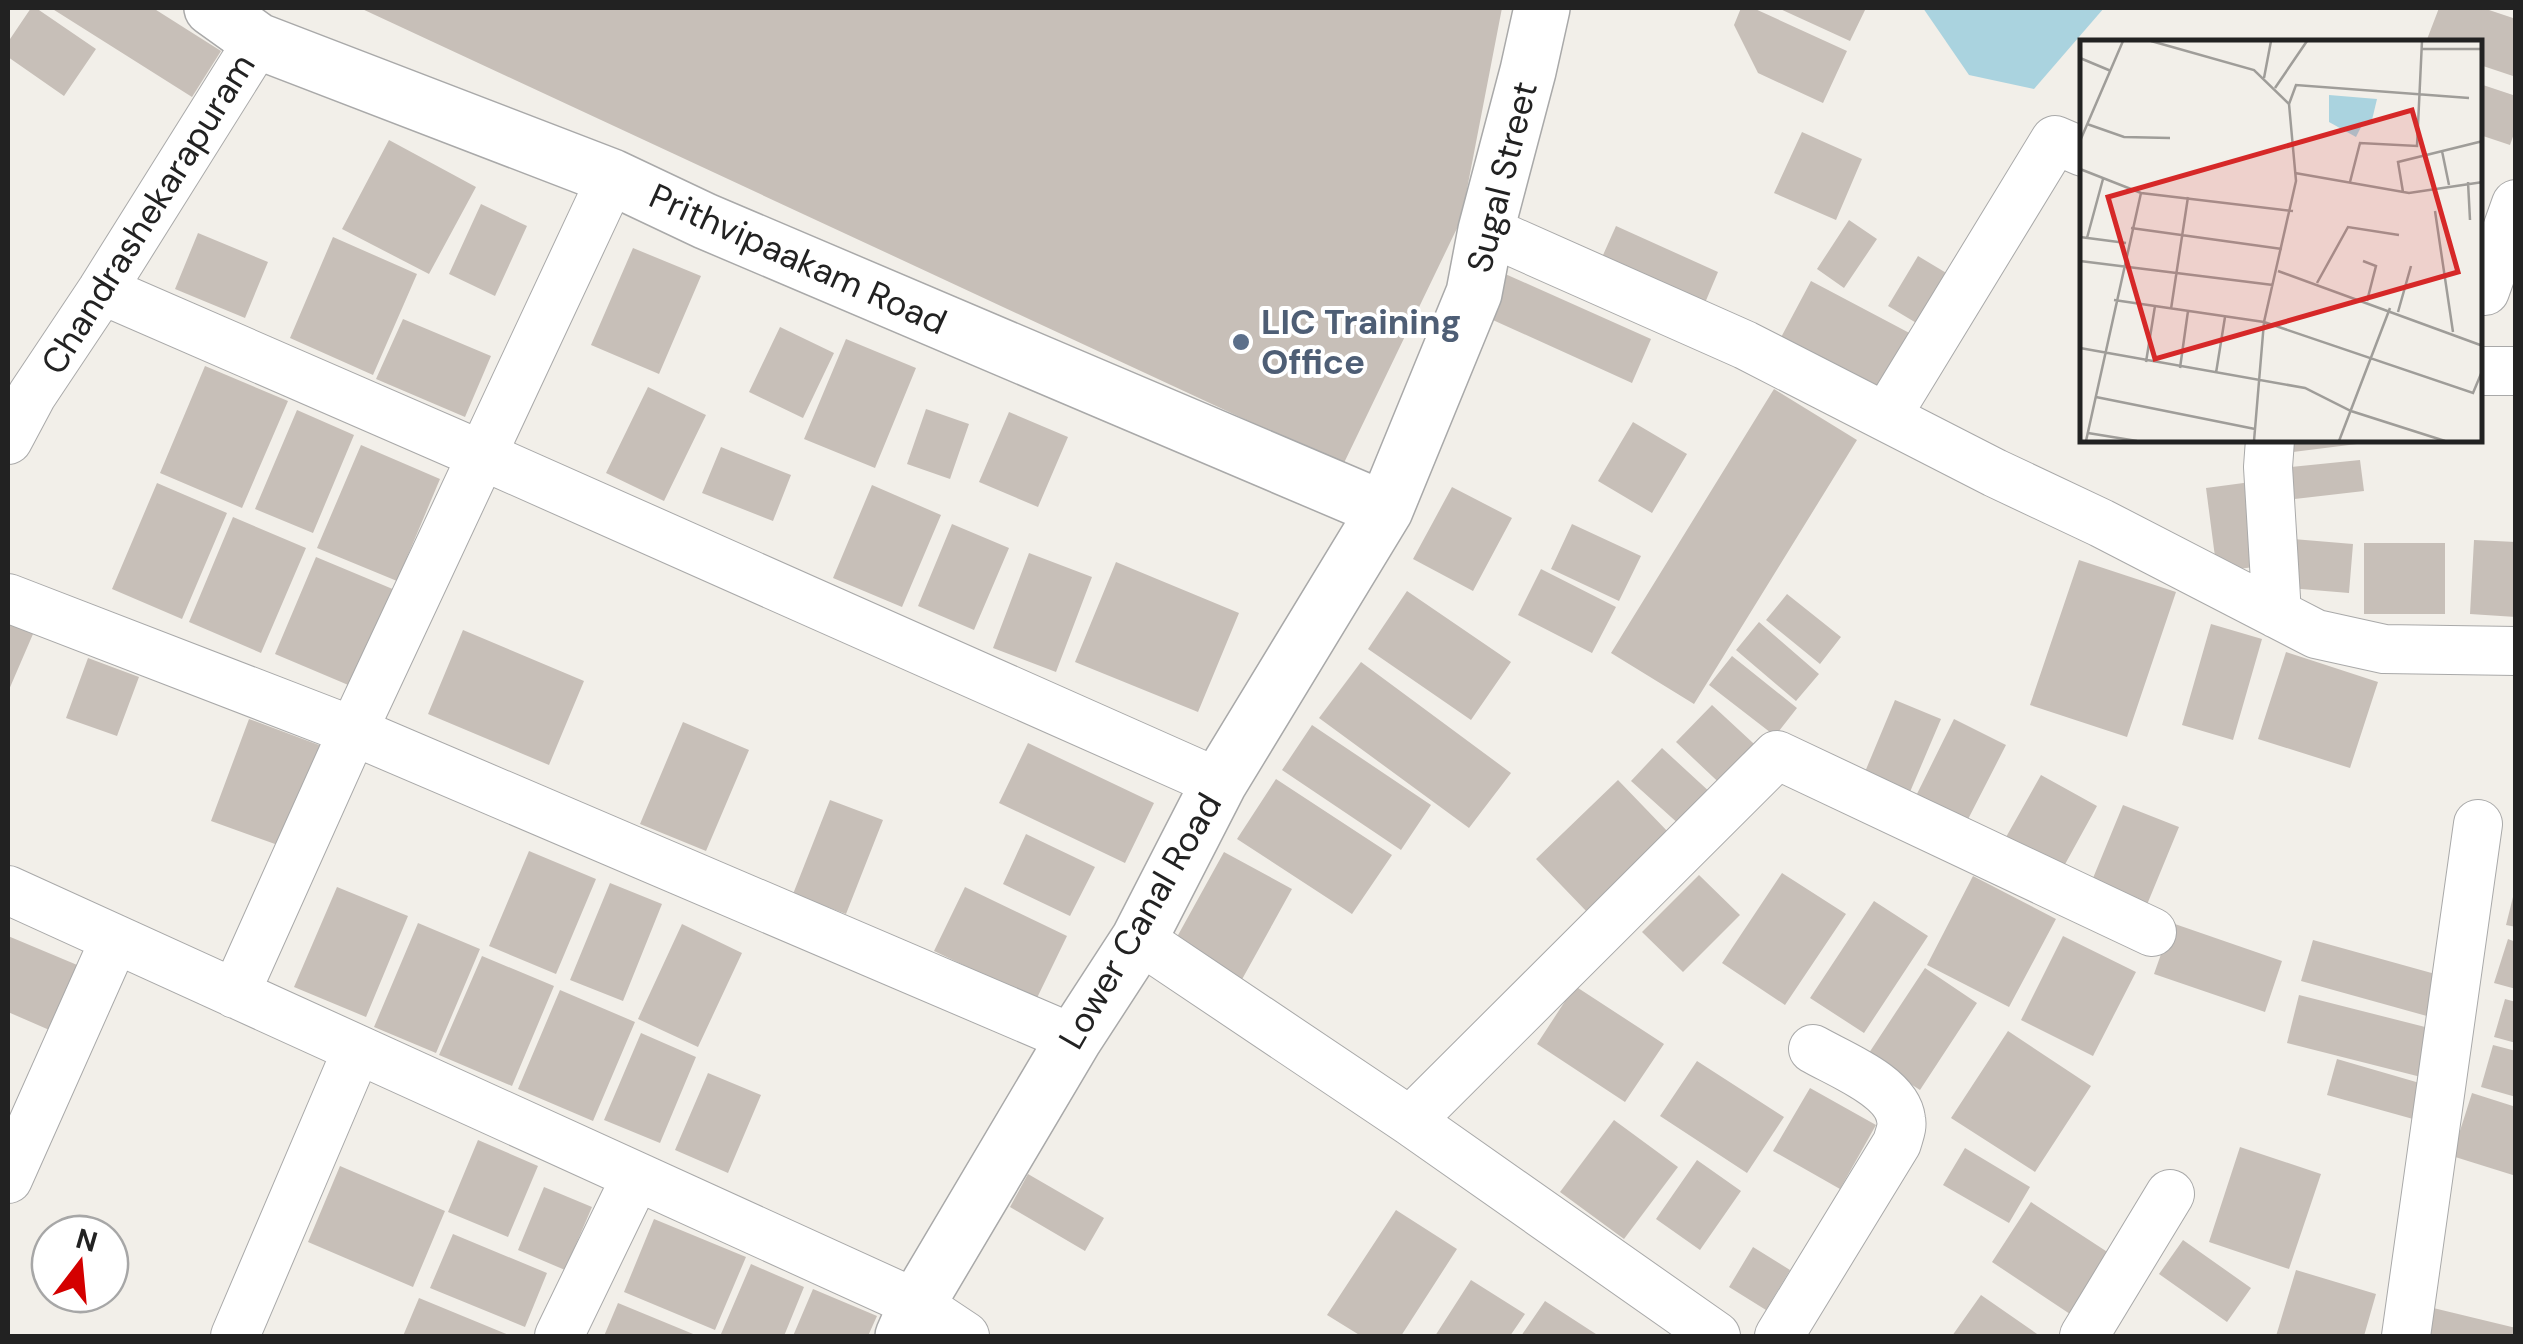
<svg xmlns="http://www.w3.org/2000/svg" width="2523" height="1344" viewBox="0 0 2523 1344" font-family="'DM Sans',sans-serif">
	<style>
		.water { fill: #aad3df }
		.building { fill: #c7bfb8 }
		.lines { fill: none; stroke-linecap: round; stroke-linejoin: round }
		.minor-casing { stroke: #a9a9a9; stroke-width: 50 }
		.tertiary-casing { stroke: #a9a9a9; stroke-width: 58 }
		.minor { stroke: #fff; stroke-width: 48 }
		.tertiary { stroke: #fff; stroke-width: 55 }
		.service-dot { fill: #5c6f8a; stroke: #fff; stroke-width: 4 }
		.labels { text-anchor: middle; stroke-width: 8; stroke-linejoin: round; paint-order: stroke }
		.street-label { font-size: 35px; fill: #222; stroke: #fff }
		.service-label { font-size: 35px; font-weight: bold; fill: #4e5e75; stroke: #fff; text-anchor: start }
		.inset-road { fill: none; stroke: #9f9d99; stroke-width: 2.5 }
		.view { fill: #d62828; fill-opacity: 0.15; stroke: #d62828; stroke-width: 5 }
		.inset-edge { fill: none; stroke: #222; stroke-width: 5 }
	</style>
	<rect width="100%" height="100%" fill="#f2efe9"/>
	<path class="water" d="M1923,8H2104L2034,89L1969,75Z"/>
	<path class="building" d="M31,8H36L96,49L64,96L8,57V42Z
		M51,8H153L221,51L192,97Z
		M360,8H1502L1461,220L1343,465Z
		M1741,8H1753L1847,51L1823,103L1758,73L1734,25Z
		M1778,8H1866L1850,41Z
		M2439,8H2483L2516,19V77L2480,65V42H2426Z
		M2480,84L2516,96V128L2510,145L2480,135Z
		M1802,132L1862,159L1836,220L1774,193Z
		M389,140L476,187L429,274L342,229Z
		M481,204L527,226L495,296L449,274Z
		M1849,220L1877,239L1844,288L1817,269Z
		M1616,226L1718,272L1702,310L1599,264Z
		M198,233L268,262L245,318L175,289Z
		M333,237L417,274L373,375L290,338Z
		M633,248L701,276L659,374L591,345Z
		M1918,256L1953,277L1923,327L1888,306Z
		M1503,273L1651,339L1632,383L1484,316Z
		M1811,281L1917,337L1882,402L1777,345Z
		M403,319L491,356L465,417L376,379Z
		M780,327L834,353L803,418L749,392Z
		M846,339L916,368L875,468L804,439Z
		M205,366L288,401L242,508L160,473Z
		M648,387L706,415L664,501L606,473Z
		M1774,389L1857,440L1694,704L1611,653Z
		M926,409L969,424L950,479L907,464Z
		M297,410L354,435L313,533L255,509Z
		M1009,412L1068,437L1038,507L979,482Z
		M1633,422L1687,454L1652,513L1598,481Z
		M2291,440H2364L2365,443L2293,452Z
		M361,445L440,479L397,581L317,548Z
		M721,447L791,475L773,521L702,493Z
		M2360,460L2364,491L2285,500L2281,468Z
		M2251,482L2261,566L2217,572L2206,488Z
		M157,483L227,513L182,619L112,589Z
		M872,485L941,515L902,607L833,578Z
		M1452,487L1512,518L1473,591L1413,559Z
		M233,517L306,548L261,653L189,622Z
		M952,524L1009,548L974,630L918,606Z
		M1572,524L1641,556L1619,601L1551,569Z
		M2293,539L2353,544L2349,593L2289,588Z
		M2474,540L2516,542V617L2470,614Z
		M2364,543H2445V614H2364Z
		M1029,553L1092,577L1056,672L993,648Z
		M316,557L395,590L353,687L275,654Z
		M2079,560L2176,592L2127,737L2030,705Z
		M1116,562L1239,613L1198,712L1075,662Z
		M1541,569L1616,607L1592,653L1518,615Z
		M1407,591L1511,662L1471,720L1368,649Z
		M1787,594L1841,637L1820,664L1766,620Z
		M1759,622L1819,674L1796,701L1736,650Z
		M8,623L33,634L8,692Z
		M2211,624L2262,639L2233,740L2182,725Z
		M463,630L584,681L549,765L428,714Z
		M2286,652L2378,682L2350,768L2258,739Z
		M1732,656L1797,708L1775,736L1709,685Z
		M88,658L139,677L117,736L66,718Z
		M1361,662L1511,773L1469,828L1319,718Z
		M1895,700L1941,719L1907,799L1862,779Z
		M1712,705L1766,755L1730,793L1676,742Z
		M249,719L327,748L289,849L211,821Z
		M1954,719L2006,745L1963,829L1912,804Z
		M683,722L749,750L706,851L640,824Z
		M1312,725L1431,805L1401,850L1282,770Z
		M1028,743L1154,803L1125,863L999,803Z
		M1662,748L1712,794L1681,826L1631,781Z
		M2041,775L2097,806L2058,877L2001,846Z
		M1276,779L1392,855L1352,914L1237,839Z
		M1618,780L1670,834L1588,913L1536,859Z
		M830,800L883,820L846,914L793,894Z
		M2123,805L2179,827L2146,907L2091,883Z
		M1026,834L1095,867L1070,916L1003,884Z
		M529,851L596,879L556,974L489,946Z
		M1224,852L1292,889L1240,983L1172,946Z
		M1782,873L1846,914L1785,1005L1722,963Z
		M1699,875L1740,915L1683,972L1642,932Z
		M1973,876L2056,919L2009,1007L1927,965Z
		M610,883L662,904L623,1001L570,980Z
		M337,887L408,916L366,1017L294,987Z
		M965,887L1067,936L1036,1000L934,951Z
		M2514,893H2516V927L2506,925Z
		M1874,901L1928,936L1864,1033L1810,998Z
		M418,923L480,949L436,1053L374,1027Z
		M2172,923L2282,961L2265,1012L2154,974Z
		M682,924L742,953L698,1047L638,1019Z
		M8,936L82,967L54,1032L8,1012Z
		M2063,936L2136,972L2093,1056L2021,1020Z
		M2508,939L2516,942V989L2494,983Z
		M2313,940L2446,977L2434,1018L2301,981Z
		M482,956L554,986L512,1086L439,1055Z
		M1925,968L1977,1003L1920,1090L1867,1056Z
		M1575,986L1664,1044L1625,1102L1537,1044Z
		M560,990L635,1022L593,1121L518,1089Z
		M2299,995L2433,1029L2421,1077L2287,1043Z
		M2505,999L2516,1002V1043L2494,1037Z
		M2008,1031L2091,1086L2035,1172L1951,1118Z
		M641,1033L696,1057L660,1143L604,1120Z
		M2493,1045L2516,1051V1097L2481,1087Z
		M2337,1059L2423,1084L2413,1119L2327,1095Z
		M1697,1061L1784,1117L1747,1173L1660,1116Z
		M708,1073L761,1095L728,1173L675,1150Z
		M1810,1088L1876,1125L1840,1189L1773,1151Z
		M2472,1093L2516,1107V1176L2452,1156Z
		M1614,1120L1678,1167L1624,1239L1560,1192Z
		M478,1140L538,1166L508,1237L448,1212Z
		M2240,1147L2321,1174L2289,1269L2209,1242Z
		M1965,1148L2030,1187L2009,1223L1943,1185Z
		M1697,1160L1741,1191L1700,1250L1656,1219Z
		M340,1166L445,1211L413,1287L308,1242Z
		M1028,1174L1104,1218L1085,1251L1010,1207Z
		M544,1187L592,1207L565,1270L518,1250Z
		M2031,1202L2112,1255L2073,1316L1992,1262Z
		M1396,1210L1457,1249L1401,1336H1361L1327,1315Z
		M654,1219L746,1257L715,1330L624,1292Z
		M453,1234L547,1273L525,1327L430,1288Z
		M2183,1240L2251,1288L2227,1322L2159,1274Z
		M1753,1247L1790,1270L1766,1310L1729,1287Z
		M751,1264L804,1287L784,1336H728L721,1334Z
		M2296,1270L2376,1294L2364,1336H2276Z
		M1471,1280L1525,1314L1510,1336H1435Z
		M813,1289L877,1316L868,1336H793Z
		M1981,1295L2040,1336H1952Z
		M419,1298L511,1336H403Z
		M1545,1301L1599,1336H1521Z
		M618,1303L698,1336H604Z
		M2425,1306L2516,1328V1336H2418Z"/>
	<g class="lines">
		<defs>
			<path id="minor" d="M1486,230L1745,345L1995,473L2101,523L2316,634L2384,649L2516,651
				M102,290L481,455L1219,783
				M2480,290L2485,291L2516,204
				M2480,371H2516
				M1886,417L2055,140L2083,152
				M8,440L32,395L102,290L258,41
				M2270,440L2268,467L2277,614
				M8,598L353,731L1074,1039
				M8,890L917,1304L965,1336
				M1139,939L1410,1121L1716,1336
				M235,994L353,731L612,177
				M1410,1121L1777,755L2152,932
				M8,1179L115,939
				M235,1336L357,1050
				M559,1336L636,1177
				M1779,1336L1897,1143C1899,1135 1903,1127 1901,1119C1897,1086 1839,1064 1813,1049
				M2084,1336L2170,1194
				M2406,1336L2478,824"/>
			<path id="tertiary" d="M212,8L258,41L612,177L705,221L1385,510
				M903,1336L917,1304L1074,1039L1139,939L1219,783L1385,510L1474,293L1486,230L1528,71L1542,8"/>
		</defs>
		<use href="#minor" class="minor-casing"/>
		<use href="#tertiary" class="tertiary-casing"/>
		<use href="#minor" class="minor"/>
		<use href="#tertiary" class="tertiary"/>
	</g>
	<circle class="service-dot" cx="1241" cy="342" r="10"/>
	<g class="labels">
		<g class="street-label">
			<text transform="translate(1502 177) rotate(-76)" y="12">Sugal Street</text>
			<text transform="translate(148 214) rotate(-58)" y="12">Chandrashekarapuram</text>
			<text transform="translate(798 259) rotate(24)" y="12">Prithvipaakam Road</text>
			<text transform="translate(1140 921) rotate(-60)" y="12">Lower Canal Road</text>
		</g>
		<g class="service-label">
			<text x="1261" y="334">LIC Training<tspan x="1261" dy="40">Office</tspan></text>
		</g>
	</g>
	<g transform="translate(2080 40)">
		<rect width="402" height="402" fill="#f2efe9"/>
		<path d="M249,55L297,59L292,80L284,81L276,97L249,82Z" fill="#aad3df"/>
		<path class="inset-road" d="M71,1L174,30L209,64L216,141L184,282L174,401M341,9H403M0,18L31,31M184,38L191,1M195,48L227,1M209,64L216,45L389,58M7,84L44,97L90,98M0,101L43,1M362,111L369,145M0,129L61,153L213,171M215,133L329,153L403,142M270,142L280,103L337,106L342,1M388,142L390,180M323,152L318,122L403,101M355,171L373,292M51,188L202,209M0,197L46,203M7,198L23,139M0,221L193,245M283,221L296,226L287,261M198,231L403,306M237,243L268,187L319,195M34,260L184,282L393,353L403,329M91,269L108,157M318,272L331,226M0,308L225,348L271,371L365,401M66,322L75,266M100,328L108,271M136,333L145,277M16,357L175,389M8,393L57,401M6,401L61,153M259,401L310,268"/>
		<path class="view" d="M332,70L378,232L75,319L28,157Z"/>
		<rect width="402" height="402" class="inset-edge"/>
	</g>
	<rect width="2523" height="1344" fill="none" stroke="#222222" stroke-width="20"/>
	<g transform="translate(80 1264) rotate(16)"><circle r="48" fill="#ffffff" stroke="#a7a7a7" stroke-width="2.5"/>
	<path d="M0-8L18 38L0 25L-18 38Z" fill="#d40000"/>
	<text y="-15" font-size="28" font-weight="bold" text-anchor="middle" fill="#222222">N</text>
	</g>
</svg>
